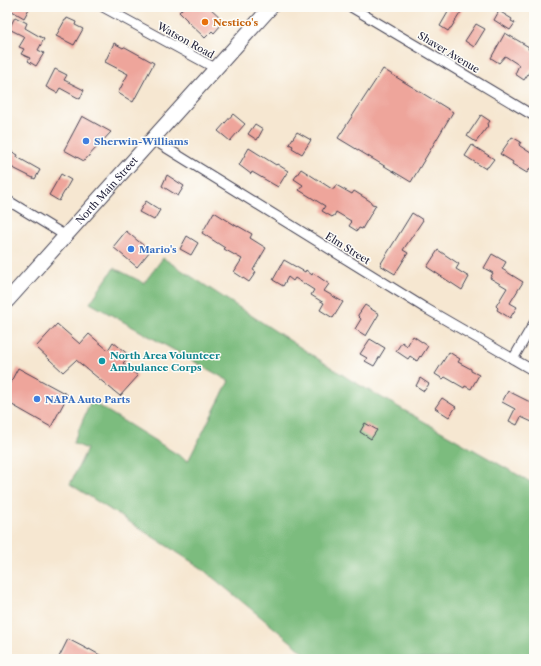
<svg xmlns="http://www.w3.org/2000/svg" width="541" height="666" viewBox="0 0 541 666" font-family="'Libre Caslon Text',serif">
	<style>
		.forest { fill: #7cbc7e; stroke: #4f6f5c }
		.building { fill: #eea59b }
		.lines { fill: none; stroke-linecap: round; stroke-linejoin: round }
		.street-casing { stroke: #424052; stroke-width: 11 }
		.primary-casing { stroke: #424052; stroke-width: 16 }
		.street { stroke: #fff; stroke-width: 9 }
		.primary { stroke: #fff; stroke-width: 14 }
		.food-dot { fill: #e8710a; stroke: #fdfcf7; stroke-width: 1.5 }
		.shop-dot { fill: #3f7fe0; stroke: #fdfcf7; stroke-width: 1.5 }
		.culture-dot { fill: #0f9aa8; stroke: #fdfcf7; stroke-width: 1.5 }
		.labels { text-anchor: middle; stroke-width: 3; stroke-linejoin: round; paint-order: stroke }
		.food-label { font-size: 10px; font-weight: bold; fill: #c56008; stroke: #fdfcf7; text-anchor: start }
		.street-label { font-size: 10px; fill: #22223b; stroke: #fdfcf7 }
		.shop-label { font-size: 10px; font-weight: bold; fill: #366cbe; stroke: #fdfcf7; text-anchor: start }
		.culture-label { font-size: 10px; font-weight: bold; fill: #0d838f; stroke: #fdfcf7; text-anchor: start }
	</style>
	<rect width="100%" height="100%" fill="#fdfcf7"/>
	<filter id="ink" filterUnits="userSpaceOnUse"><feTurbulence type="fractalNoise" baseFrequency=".025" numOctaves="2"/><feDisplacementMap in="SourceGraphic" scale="8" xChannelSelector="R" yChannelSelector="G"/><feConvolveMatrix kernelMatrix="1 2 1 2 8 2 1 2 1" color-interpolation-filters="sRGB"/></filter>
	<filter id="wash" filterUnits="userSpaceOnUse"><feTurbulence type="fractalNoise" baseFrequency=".012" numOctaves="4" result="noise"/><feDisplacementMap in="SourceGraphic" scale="16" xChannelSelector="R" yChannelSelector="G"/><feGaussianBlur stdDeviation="0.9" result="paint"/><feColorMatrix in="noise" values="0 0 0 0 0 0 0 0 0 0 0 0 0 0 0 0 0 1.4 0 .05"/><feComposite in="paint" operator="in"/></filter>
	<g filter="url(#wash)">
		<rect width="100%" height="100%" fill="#f6e7d1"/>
		<path class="forest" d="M163,258L349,379L534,484V659H312L200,567L70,484L87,449L73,443L91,401L188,461L229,381L90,303L114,268L144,283Z"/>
		<g id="blocks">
			<path class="building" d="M7,7H30L24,18L7,8Z
				M184,7H209L222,19L219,23L221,25L214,33L212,31L205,38L187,21V20L179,12Z
				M451,7H464L451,28H450L448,31L440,26Z
				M499,11L512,19L511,21L515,23L510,30L494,20Z
				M15,17L27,23L25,28L44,39L38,50L44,53L36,66L28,61L30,58L21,54L24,49L19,47L25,37L9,29Z
				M67,18L76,22L75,25L83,29L74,45L56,36L65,20H66Z
				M476,24L485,29L474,47L465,41Z
				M505,33L529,47L528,49L534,53V65L524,80L515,74L519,65L505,56L499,63L491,58Z
				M114,43L123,48L124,47H125L154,63L133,102L118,93L128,74L105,62Z
				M55,69L67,75L64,80L84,90L80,99L60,88L57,93L46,87Z
				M383,69L453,112L411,182L338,138Z
				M233,114L245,124L230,141L218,131Z
				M481,115L490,121L487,125L488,126L476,142L467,136Z
				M82,116L111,132L84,161L64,150Z
				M255,124L263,129L257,140L248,134Z
				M297,132L311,140L302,154L292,148L293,146L289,144Z
				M512,137L521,142L519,145L520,146L534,155V170L530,168L527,173L512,164L513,162L500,154Z
				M472,145L494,159L488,167H487L486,169L465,156Z
				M249,148L276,165L277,164L288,171L278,187L252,172L251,174L239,165Z
				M7,149L18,155L17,157L40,170L35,179L11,167L7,174Z
				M301,169L332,189H334L336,185L352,194L354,191L370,201L372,204L376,205L362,229L359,228L357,231L349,226L351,223L350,222L351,221L336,212L334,216H333L332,217L322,211L325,206L299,190L303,185L294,179Z
				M61,174L71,180L59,201L49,195Z
				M167,175L184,186L178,196L162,186Z
				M146,201L160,210L154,220L139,212Z
				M214,212L238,227V226L252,234L250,238L266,248L253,270L256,272L249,282L234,272L242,259L224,249L225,248L202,233Z
				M412,213L423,220L403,250L408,253L395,274L380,265Z
				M126,231L150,251L137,267L113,247Z
				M187,236L198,243L191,255L180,249Z
				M438,250L459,264L456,269L469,277L462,290L427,267Z
				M492,254L506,262L502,269L523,282L510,303L517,307L510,318L497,310L498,308L496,306L507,288L490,278L493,273L484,268Z
				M284,260L305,272L306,270L312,275L313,273L329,284L324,291L343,302L333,318L320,310L324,303L311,295L314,290L295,278L293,281L288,277L283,286L273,280Z
				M365,305L379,314L366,336L355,329L361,319L358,316V315Z
				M57,324L80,344L89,334L108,350L113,342L130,356L123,363L138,376L120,396L76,360L63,372L36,347Z
				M413,336L428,346L421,357L420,356L417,361L410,356L408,359L396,351L402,342L407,346Z
				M370,339L385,348L374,366L365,361L367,358L360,354Z
				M449,352L460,359L458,362L471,369V371L479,375L471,389L465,386L464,388L445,377L443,379L435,374Z
				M18,368L68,395L51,427L7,402V389Z
				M420,378L429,384L424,391L416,386Z
				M508,391L534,404V417L532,422L521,417L517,425L509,421L515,409L502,402Z
				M442,398L456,407L449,417L435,408Z
				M365,423L377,430L371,439L360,432Z
				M68,639L89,650V649L107,659H58Z"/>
		</g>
	</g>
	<g filter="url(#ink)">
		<use href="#blocks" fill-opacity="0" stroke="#424052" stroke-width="1"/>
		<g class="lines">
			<defs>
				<path id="street" d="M103,7L215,68
					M351,7L452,67L534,116
					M152,139L425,308L534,371
					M7,200L66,236
					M513,359L534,323"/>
				<g id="primary">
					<path id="s1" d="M7,301L271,7"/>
				</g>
			</defs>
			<use href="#street" class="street-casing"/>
			<use href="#primary" class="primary-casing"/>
			<use href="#street" class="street"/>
			<use href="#primary" class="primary"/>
		</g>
	</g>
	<circle class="food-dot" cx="205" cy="22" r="4"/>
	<g class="shop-dot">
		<circle cx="86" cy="141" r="4"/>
		<circle cx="131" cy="249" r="4"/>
		<circle cx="37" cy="399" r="4"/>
	</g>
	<circle class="culture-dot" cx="102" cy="361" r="4"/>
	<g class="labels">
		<g class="food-label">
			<text x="213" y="26">Nestico's</text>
		</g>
		<g class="street-label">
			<text transform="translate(186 40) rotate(29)" y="4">Watson Road</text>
			<text transform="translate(449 52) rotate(31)" y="4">Shaver Avenue</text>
			<text dy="4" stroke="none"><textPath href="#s1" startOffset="149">North Main Street</textPath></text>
			<text transform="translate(348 248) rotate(32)" y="4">Elm Street</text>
		</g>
		<g class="shop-label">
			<text x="94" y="145">Sherwin-Williams</text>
			<text x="139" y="253">Mario's</text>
			<text x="45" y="403">NAPA Auto Parts</text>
		</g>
		<g class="culture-label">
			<text x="110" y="359">North Area Volunteer<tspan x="110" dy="12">Ambulance Corps</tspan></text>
		</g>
	</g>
	<rect width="541" height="666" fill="none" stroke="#fdfcf7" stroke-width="24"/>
</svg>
